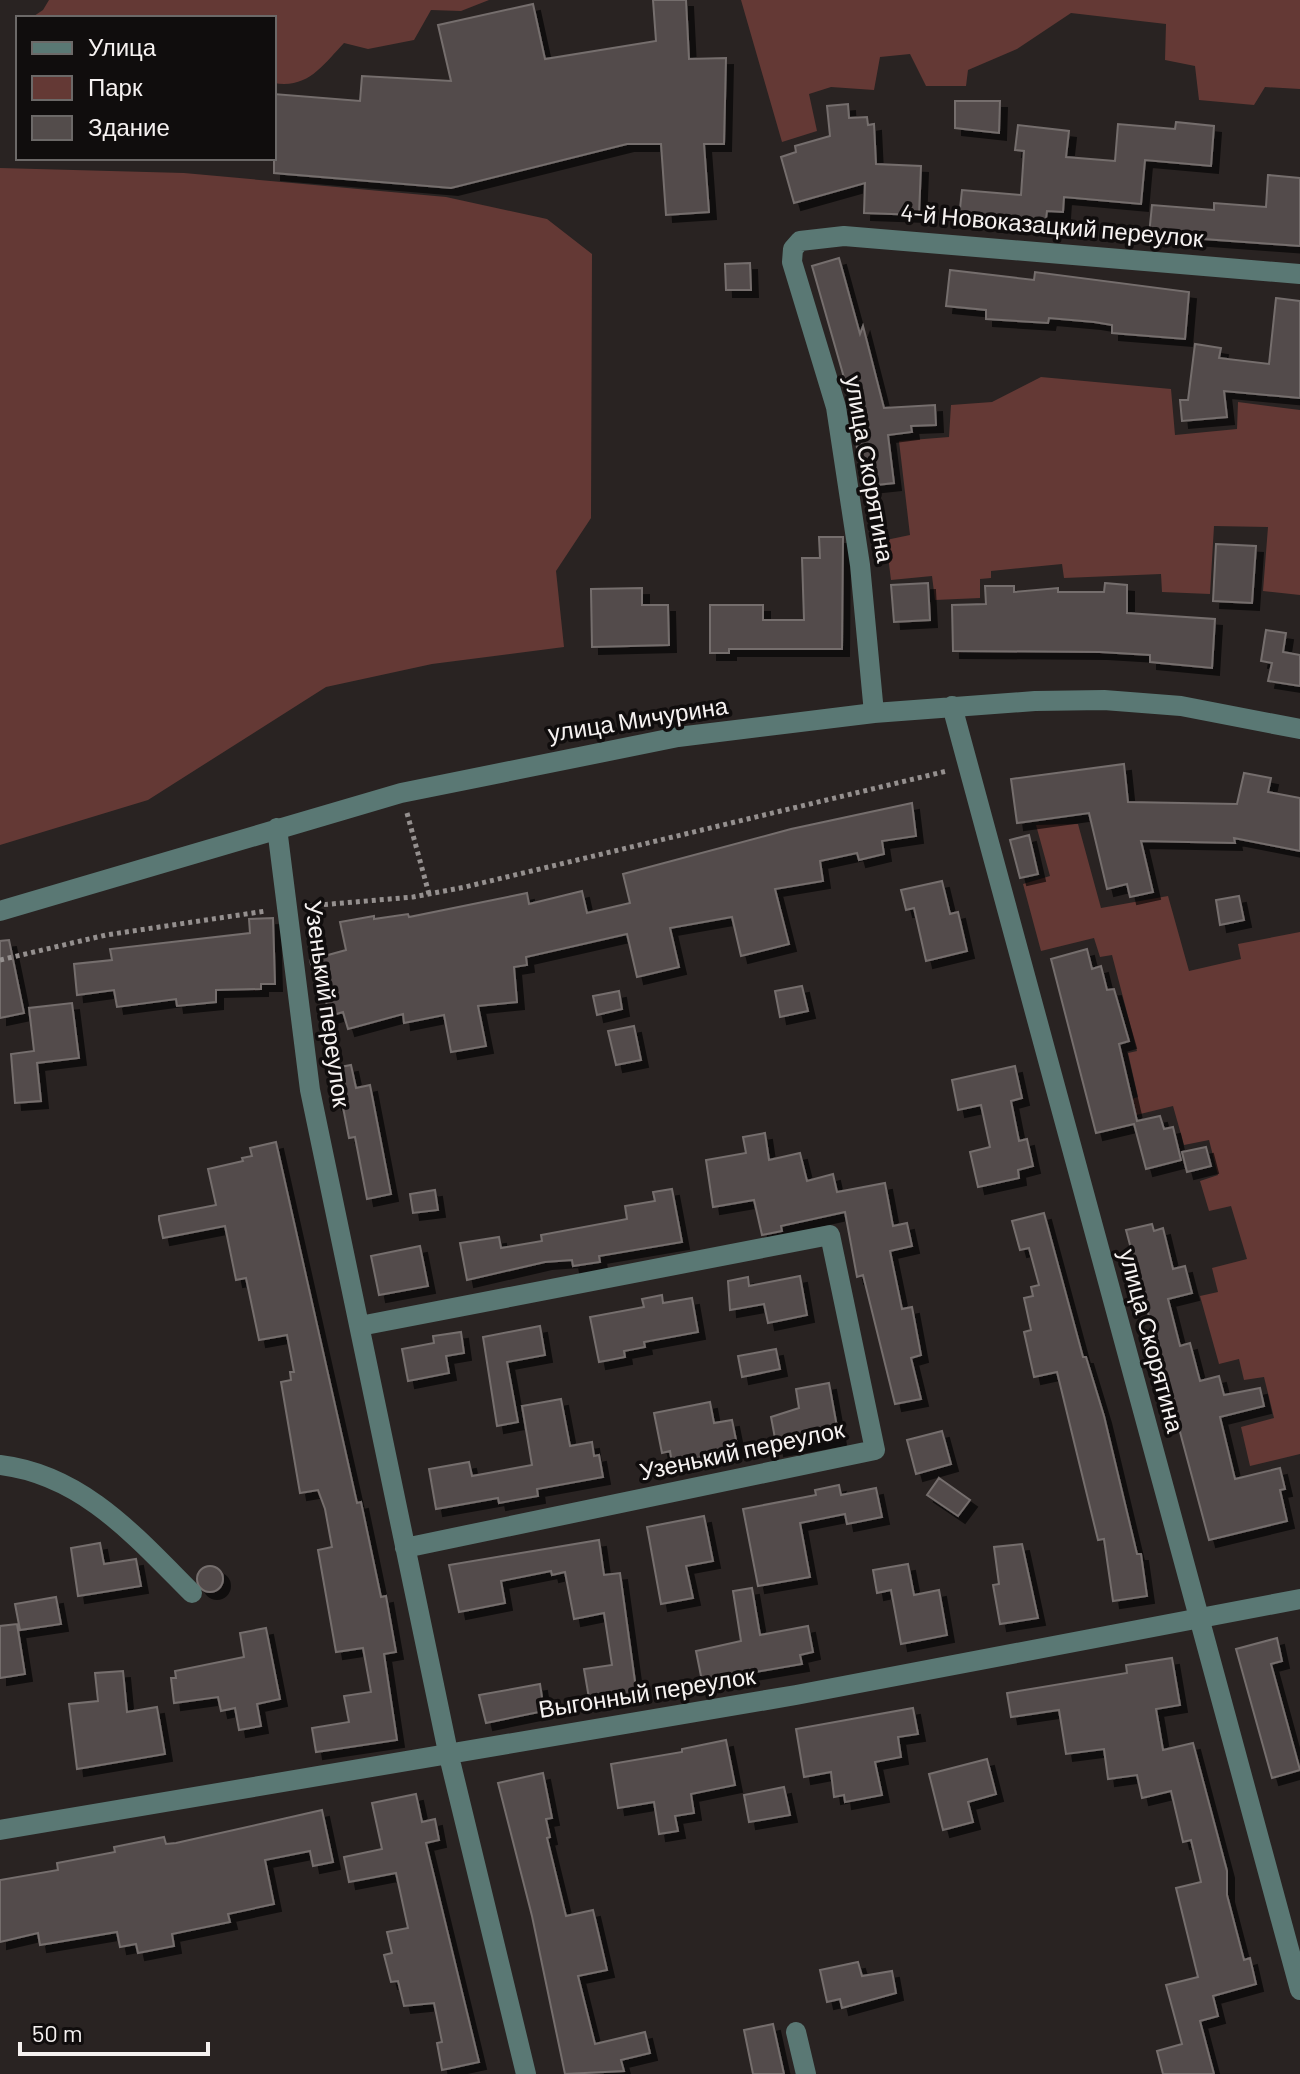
<svg xmlns="http://www.w3.org/2000/svg" width="1300" height="2074" viewBox="0 0 1300 2074" font-family="Barlow,sans-serif">
	<style>
		.green { fill: #643935 }
		.building { fill: #534c4b; stroke: #756e6d; stroke-width: 2; filter: url(#shadow) }
		.lines { fill: none; stroke-linecap: round; stroke-linejoin: round }
		.path { stroke: #95908f; stroke-width: 5; stroke-dasharray: 4 4; stroke-linecap: butt }
		.minor { stroke: #5a7874; stroke-width: 20 }
		.labels { text-anchor: middle; stroke-width: 7; stroke-linejoin: round; paint-order: stroke }
		.street-label { font-size: 24px; fill: #f6f2f1; stroke: #100d0d }
	</style>
	<defs>
		<filter id="shadow"><feDropShadow dx="7" dy="7" stdDeviation="0" flood-color="#0009"/></filter>
	</defs>
	<rect width="100%" height="100%" fill="#292322"/>
	<path class="green" d="M49,0H489L461,11L431,10L414,40L368,49L344,43C323,65 308,89 274,83V18H31L43,10Z
		M741,0H1300V89L1265,87L1254,105L1199,100L1195,66L1165,60L1166,24L1071,13L1017,49L968,70L966,86H926L910,54L880,57L874,90L831,87L809,94L817,131L782,142Z
		M0,168L184,173L446,197L547,219L592,254L591,518L556,571L564,647L432,664L326,687L148,800L0,845Z
		M1041,377L1171,389L1175,435L1237,429L1238,402L1300,410V595L1263,591L1268,527L1214,526L1210,594L1162,592L1161,574L1064,578L1062,564L991,571V578L980,579V598L935,600L932,576L891,580L886,540L910,535L899,441L949,437L951,405L992,402Z
		M1078,824L1101,908L1168,896L1189,971L1241,959L1238,944L1300,932V1454L1250,1466L1241,1427L1274,1418L1264,1377L1244,1380L1239,1359L1219,1364L1200,1296L1218,1292L1212,1268L1247,1259L1231,1206L1209,1211L1200,1181L1218,1175L1209,1140L1184,1145L1173,1106L1132,1116L1128,1100L1138,1097L1128,1053L1137,1051L1112,955L1100,957L1094,938L1041,951L1023,884L1050,876L1036,825Z"/>
	<path class="building" d="M653,0H686L689,59L726,58L724,144H704L709,212L666,215L661,144H627L451,188L274,173V94L360,101L362,76L451,81L438,25L533,4L545,59L656,41Z
		M955,101H1000L999,133L955,128Z
		M848,104L849,118L867,117L868,125L874,124L876,164L921,166L919,215L864,213L865,183L794,203L781,157L796,152L795,146L830,136L827,106Z
		M1176,122L1214,126L1211,166L1145,160L1141,204L1064,197L1063,212L1047,211L1046,219L959,218L962,190L1021,195L1024,151L1015,150L1018,125L1069,131L1066,157L1115,161L1118,124L1175,129Z
		M1268,175L1300,178V246L1149,235L1152,205L1214,210V203L1266,207Z
		M839,258L860,334L863,326L884,408L935,405L936,425L911,426L912,432L888,435L894,483L868,486L867,471H860L851,402L812,266Z
		M750,263L751,290H726L725,264Z
		M950,270L1034,280L1035,272L1189,292L1185,339L1112,333V325L1094,322L1049,318L1048,323L986,319V310L946,306Z
		M1276,298L1300,301V398L1224,391L1227,417L1182,421L1180,400H1188L1195,344L1221,348L1219,358L1269,364Z
		M819,537H843L842,649H729V653H710V605H763V620H804L802,558H820Z
		M1216,544L1256,546L1252,603L1213,601Z
		M928,583L930,620L894,622L891,585Z
		M1105,583L1127,585V613L1215,619L1212,668L1150,662V655L1100,652L953,651L952,605L986,604L985,586H1014V592L1058,588V592H1104Z
		M642,588V605H668L669,645L592,647L591,589Z
		M1266,630L1286,633L1283,652L1300,655V686L1268,681L1272,663L1261,661Z
		M1124,764L1128,802L1237,804L1244,773L1271,778L1268,792L1300,798V851L1234,838L1235,843L1141,841L1153,892L1130,897L1127,884L1107,889L1089,813L1017,823L1011,779Z
		M912,803L916,836L882,841L884,854L859,860L857,853L820,861L823,881L775,889L789,944L741,956L732,917L670,928L679,967L637,977L627,934L526,957L527,965L514,967L517,1002L478,1006L486,1046L451,1052L444,1015L404,1023L403,1014L348,1029L343,1012L330,1016L325,998L320,1000L310,960L346,950L340,922L374,916V919L408,914L409,917L527,893L529,904L582,891L587,913L630,903L623,874L791,829Z
		M1029,835L1038,874L1020,878L1010,840Z
		M942,881L950,914L958,912L967,951L926,961L914,908L906,910L901,890Z
		M1239,896L1244,920L1220,925L1216,900Z
		M273,918L275,984H261V989L216,990V1002L177,1006L176,999L117,1007L114,990L77,995L74,964L112,960L110,949L250,933L249,919Z
		M9,940L24,1013L0,1018V941Z
		M1087,949L1092,969L1101,966L1107,990L1114,989L1129,1041L1119,1044L1137,1121L1160,1116L1164,1129L1173,1127L1181,1160L1146,1169L1134,1124L1096,1133L1051,959Z
		M802,986L808,1011L780,1017L775,991Z
		M619,991L622,1009L597,1015L593,996Z
		M72,1003L79,1058L37,1063L41,1101L15,1103L11,1054L34,1051L29,1008Z
		M634,1026L641,1060L616,1065L608,1031Z
		M351,1065L356,1088L370,1085L391,1194L367,1199L355,1137L349,1138L342,1102L335,1103L329,1069Z
		M1015,1066L1022,1098L1011,1101L1019,1141L1027,1139L1033,1166L1018,1170L1019,1178L978,1187L970,1152L990,1147L981,1105L958,1110L952,1080Z
		M765,1133L769,1160L800,1153L807,1181L833,1174L837,1192L885,1183L893,1226L907,1223L912,1246L890,1251L902,1309L912,1307L921,1355L911,1358L921,1399L895,1404L863,1275L857,1277L845,1212L781,1226L782,1231L762,1235L754,1200L713,1207L706,1160L746,1153L743,1137Z
		M276,1142L357,1503L361,1502L381,1597L386,1596L396,1652L384,1654L397,1740L316,1752L312,1728L349,1722L344,1696L371,1692L363,1648L336,1652L318,1550L332,1547L325,1509L318,1490L300,1493L281,1382L291,1380L290,1372H294L287,1335L259,1340L246,1278L236,1280L225,1226L163,1238L159,1220V1216L216,1205L208,1169L243,1161L242,1158L252,1156L250,1148Z
		M1206,1147L1211,1166L1187,1172L1182,1152Z
		M672,1189L682,1242L599,1256L600,1262L573,1266L572,1260L545,1262L467,1280L460,1243L499,1237L501,1248L542,1241L541,1235L627,1219L625,1206L655,1201L653,1192Z
		M435,1190L438,1210L413,1213L410,1194Z
		M1044,1213L1083,1357H1086L1104,1416L1137,1554H1141L1147,1596L1113,1601L1104,1539L1098,1540L1057,1372L1034,1377L1024,1332L1031,1330L1024,1298L1033,1296L1031,1287L1039,1285L1029,1248L1020,1250L1012,1221Z
		M1152,1224L1154,1231L1163,1228L1173,1269L1185,1266L1192,1293L1168,1299L1180,1346L1190,1343L1200,1381L1219,1376L1224,1395L1260,1388L1264,1406L1220,1417L1235,1479L1280,1468L1285,1489L1280,1490L1287,1521L1209,1540L1144,1298L1131,1301L1124,1275L1137,1271L1126,1230Z
		M420,1246L428,1286L379,1295L371,1256Z
		M800,1276L807,1315L768,1323L764,1304L730,1310L728,1281L748,1277L749,1286Z
		M662,1295L663,1303L692,1298L698,1332L644,1342L645,1347L624,1351L625,1357L599,1362L590,1317L644,1307L642,1299Z
		M540,1326L545,1355L507,1362L518,1422L497,1426L483,1337Z
		M461,1332L464,1353L446,1356L449,1373L408,1381L402,1349L434,1343L433,1336Z
		M776,1349L780,1369L742,1377L738,1356Z
		M829,1383L839,1438L777,1449L771,1417L799,1408L796,1389Z
		M561,1399L570,1446L592,1442L594,1456L599,1455L603,1477L537,1489L538,1496L499,1503L498,1498L436,1509L429,1469L469,1462L472,1476L532,1465L522,1406Z
		M710,1402L714,1423L732,1420L738,1450L672,1463L670,1451L662,1453L654,1413Z
		M942,1431L951,1464L916,1474L907,1440Z
		M939,1478L970,1500L958,1516L927,1495Z
		M839,1485L841,1495L876,1488L882,1517L847,1524L845,1514L800,1523L810,1577L758,1586L743,1509L816,1495L815,1490Z
		M704,1516L713,1561L686,1566L693,1598L661,1604L647,1527Z
		M599,1540L604,1575L620,1573L637,1696L590,1704L584,1669L612,1665L604,1613L574,1619L565,1572L552,1575L551,1571L501,1581L505,1603L459,1612L449,1565Z
		M100,1543L104,1564L136,1559L141,1586L78,1596L71,1548Z
		M1022,1544L1038,1618L1000,1624L993,1585L999,1584L994,1547Z
		M908,1564L914,1595L939,1590L947,1635L901,1644L891,1590L877,1593L873,1570Z
		M197 1579a13 13 0 1 1 26 0a13 13 0 1 1-26 0Z
		M752,1588L760,1635L808,1626L813,1652L800,1655L802,1664L702,1681L696,1651L741,1641L733,1591Z
		M56,1597L61,1624L20,1630L15,1604Z
		M17,1624L25,1674L0,1678V1626Z
		M266,1628L280,1699L257,1704L261,1726L239,1730L235,1708L221,1711L218,1697L174,1703L171,1678H176L175,1671L244,1657L240,1633Z
		M1277,1638L1282,1661L1271,1664L1300,1770L1272,1778L1236,1649Z
		M1172,1658L1180,1705L1156,1709L1163,1750L1193,1743L1227,1871V1895L1244,1960L1250,1958L1256,1984L1213,1996L1218,2016L1200,2021L1214,2074H1163L1157,2051L1182,2044L1166,1985L1198,1977L1176,1888L1201,1882L1191,1840L1183,1842L1171,1791L1142,1798L1137,1775L1108,1779L1104,1749L1066,1754L1059,1710L1011,1717L1007,1693L1127,1673L1126,1665Z
		M123,1671L127,1712L157,1707L165,1754L77,1769L69,1704L98,1701L95,1673Z
		M540,1684L544,1711L486,1723L479,1695Z
		M913,1708L918,1734L898,1737L901,1757L875,1762L882,1795L845,1802L844,1795L834,1797L831,1772L804,1777L796,1729Z
		M726,1740L735,1785L691,1794L694,1813L675,1816L678,1831L659,1834L654,1802L618,1808L611,1764L682,1752V1749Z
		M987,1759L996,1794L968,1802L973,1822L943,1830L929,1774Z
		M543,1773L552,1818L546,1819L550,1837L547,1838L566,1916L593,1910L607,1970L578,1976L595,2044L645,2032L650,2053L621,2060L624,2071L565,2074L532,1916L498,1783Z
		M784,1787L790,1815L749,1822L744,1795Z
		M416,1794L422,1822L435,1819L439,1840L426,1843L479,2062L442,2070L437,2043L442,2042L434,2003L404,2006L398,1981L391,1982L384,1955L392,1953L387,1932L408,1928L396,1873L349,1882L344,1857L382,1849L372,1803Z
		M322,1810L333,1862L313,1866L310,1851L265,1860L274,1904L228,1914L230,1922L172,1934L174,1946L138,1953L136,1944L120,1947L117,1932L40,1945L38,1933L0,1942V1880L58,1870L57,1863L115,1852L114,1847L164,1837L166,1844L176,1843Z
		M858,1962L862,1976L892,1971L896,1993L842,2008L840,1999L827,2002L820,1970Z
		M773,2024L784,2074H753L744,2030Z"/>
	<g class="lines">
		<path class="path" d="M407,813L429,894
			M308,906L413,897L465,887L947,771
			M0,960L106,935L266,911"/>
		<path class="minor" d="M952,706L1300,1990
			M874,713L860,565L836,407L792,262L793,249L800,241L844,236L1300,274
			M277,828L310,1090L448,1752L526,2074
			M0,911L401,793L678,737L874,713L1035,701L1104,700L1181,706L1300,729
			M360,1326L830,1235L875,1450L405,1548
			M0,1465C83,1475 136,1537 192,1593
			M0,1830L796,1695L1300,1599
			M796,2032L806,2074"/>
	</g>
	<g class="labels">
		<g class="street-label">
			<text transform="translate(1052 226) rotate(5)" y="8">4-й Новоказацкий переулок</text>
			<text transform="translate(869 469) rotate(80)" y="8">улица Скорятина</text>
			<text transform="translate(638 720) rotate(-9)" y="8">улица Мичурина</text>
			<text transform="translate(327 1004) rotate(82)" y="8">Узенький переулок</text>
			<text transform="translate(1151 1341) rotate(75)" y="8">улица Скорятина</text>
			<text transform="translate(742 1451) rotate(-12)" y="8">Узенький переулок</text>
			<text transform="translate(647 1693) rotate(-9)" y="8">Выгонный переулок</text>
		</g>
	</g>
	<rect x="16" y="16" width="260" height="144" fill="#100d0d" stroke="#6c6968" stroke-width="2"/>
	<rect x="32" y="42" width="40" height="12" fill="#5a7874" stroke="#6c6968" stroke-width="2"/>
	<text x="88" y="56" font-size="24" fill="#f6f2f1">Улица</text>
	<rect x="32" y="76" width="40" height="24" fill="#643935" stroke="#6c6968" stroke-width="2"/>
	<text x="88" y="96" font-size="24" fill="#f6f2f1">Парк</text>
	<rect x="32" y="116" width="40" height="24" fill="#534c4b" stroke="#6c6968" stroke-width="2"/>
	<text x="88" y="136" font-size="24" fill="#f6f2f1">Здание</text>
	<path d="M20 2042v12h188v-12" fill="none" stroke="#f6f2f1" stroke-width="4"/>
	<text x="32" y="2042" font-size="24" fill="#f6f2f1" stroke="#100d0d" stroke-width="6" paint-order="stroke">50 m</text>
</svg>
